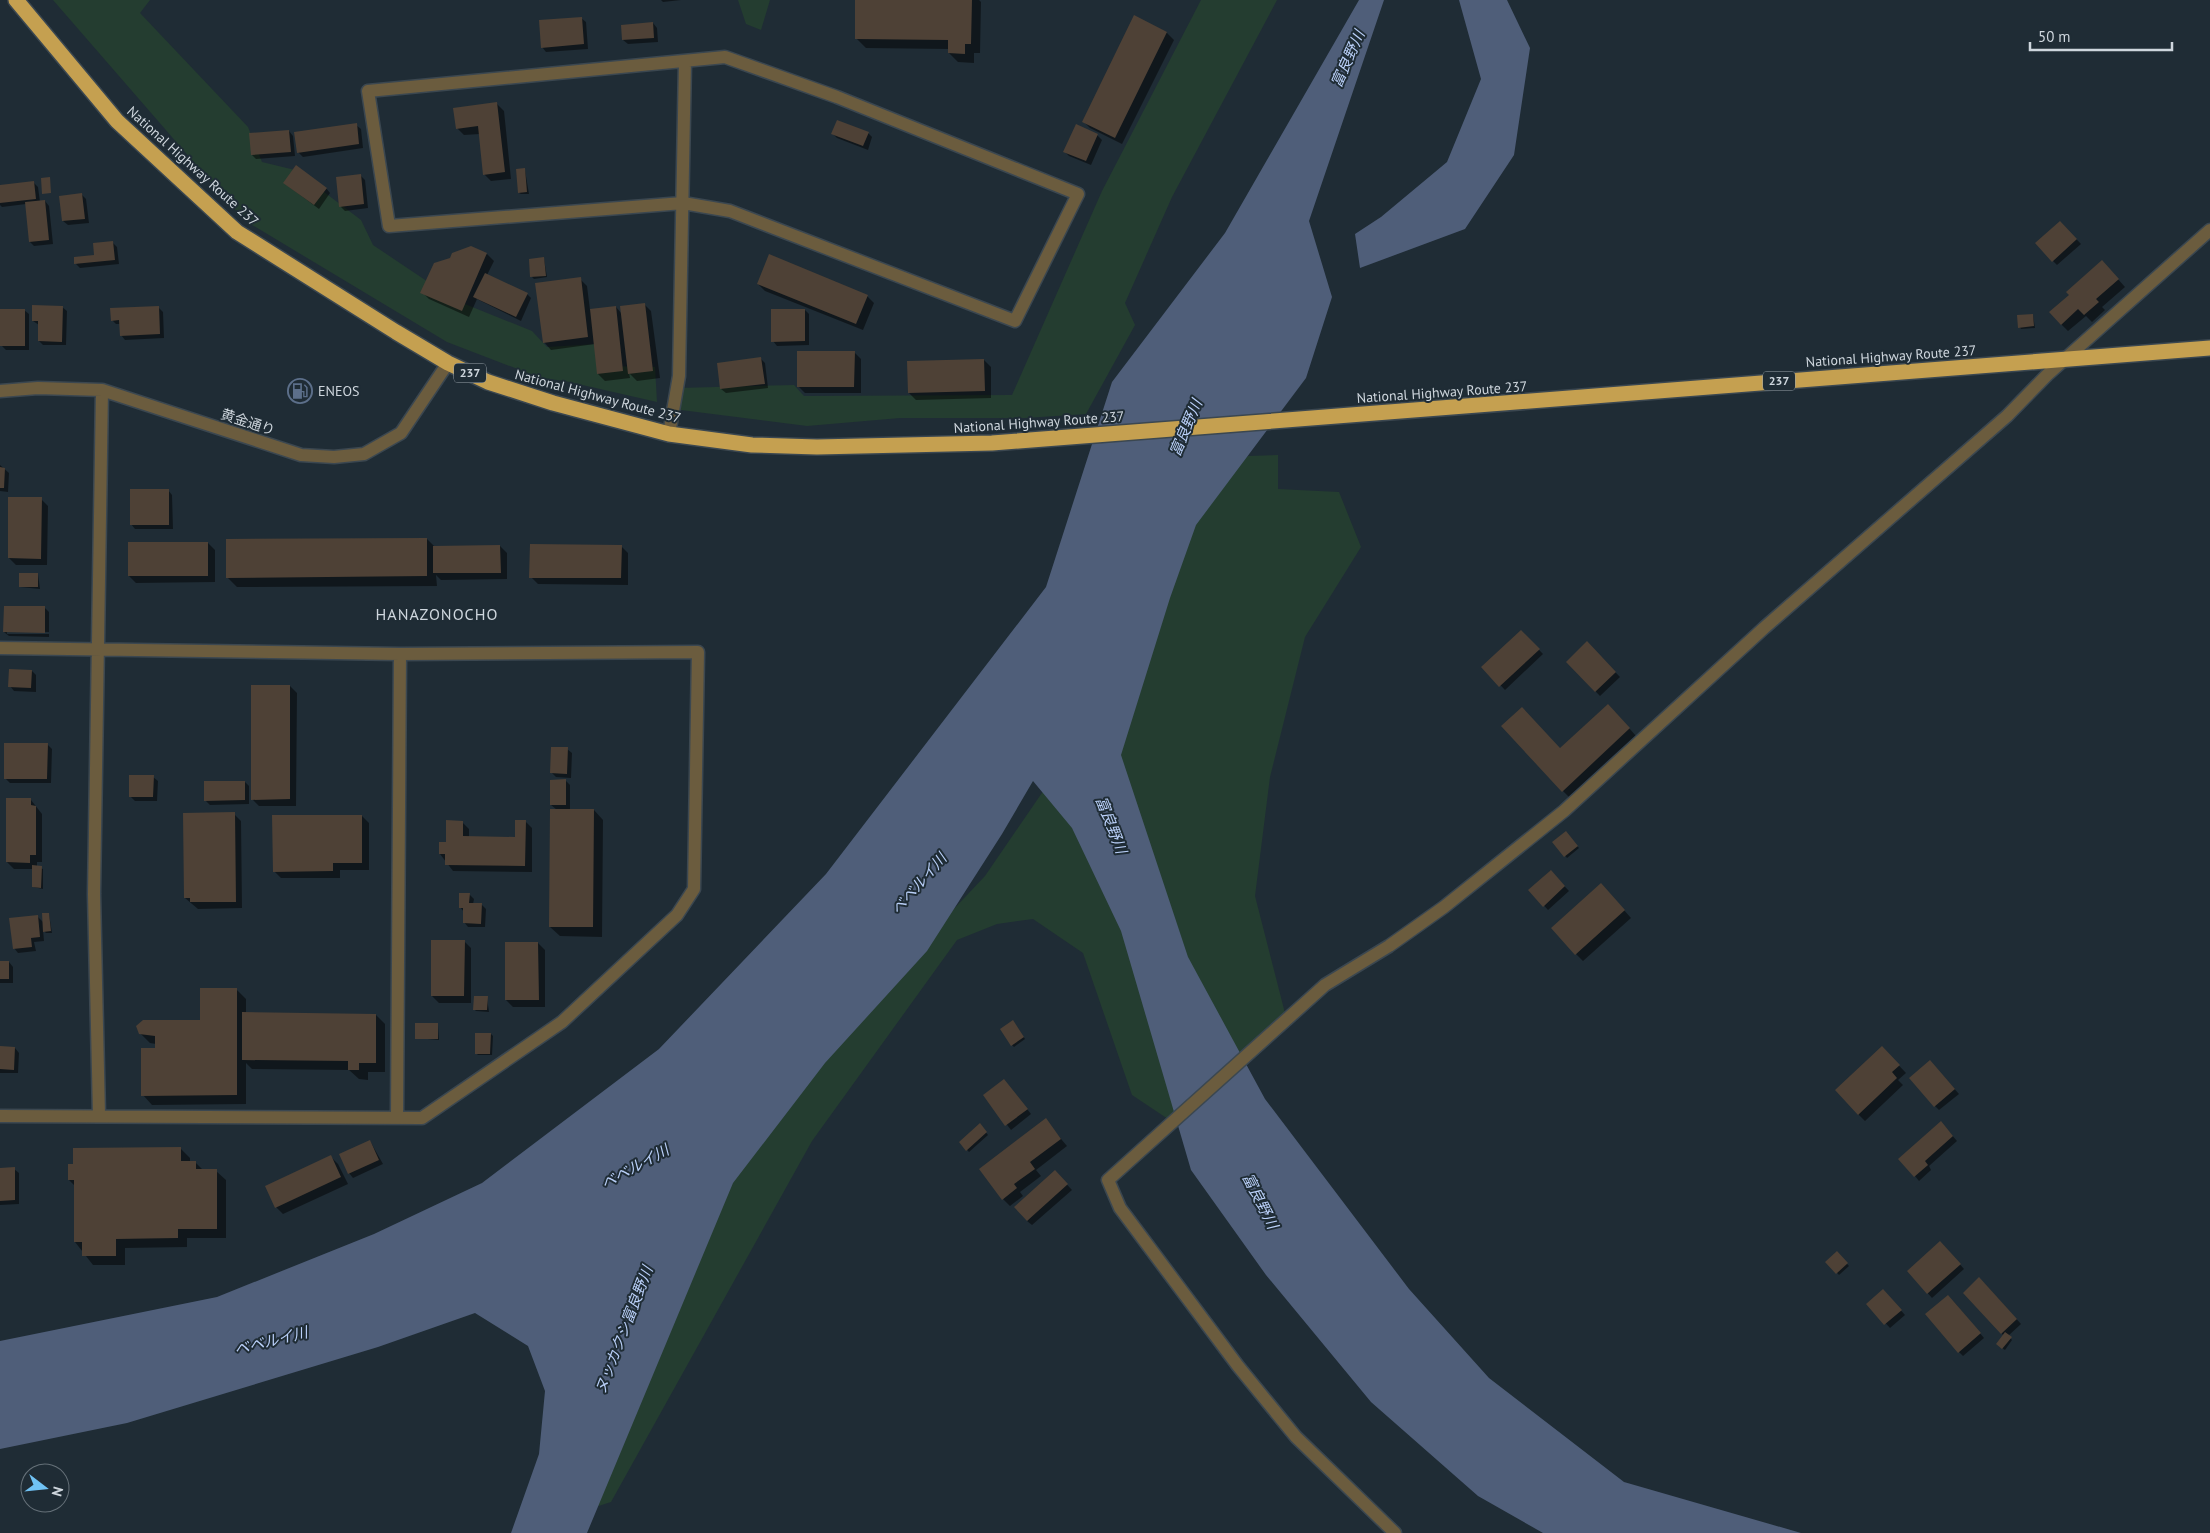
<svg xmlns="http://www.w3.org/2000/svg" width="2210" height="1533" viewBox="0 0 2210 1533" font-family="'PT Sans','Noto Sans JP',sans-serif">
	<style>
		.green { fill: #243d30 }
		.water { fill: #4f5e79 }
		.shadow { fill: #0007 }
		.building { fill: #4e4136 }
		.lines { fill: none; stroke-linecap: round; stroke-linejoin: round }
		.minor-casing { stroke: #3b4750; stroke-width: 15 }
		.highway-casing { stroke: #3b4750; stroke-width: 18 }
		.minor { stroke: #6b5c3e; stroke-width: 12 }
		.highway { stroke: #c5a050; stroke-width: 15 }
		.labels { text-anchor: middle; stroke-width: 4; stroke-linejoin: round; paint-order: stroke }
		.shield { fill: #1f2c35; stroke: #9aa3ab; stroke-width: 1 }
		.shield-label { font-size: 12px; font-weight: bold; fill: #ced6dd }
		.street-label { font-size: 14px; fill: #ced6dd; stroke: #1f2c35 }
		.poi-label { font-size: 14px; fill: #ced6dd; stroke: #1f2c35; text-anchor: start }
		.water-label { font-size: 15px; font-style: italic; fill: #bad0f9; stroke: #1f2c35 }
		.quarter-label { font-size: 16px; letter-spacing: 1px; fill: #ced6dd; stroke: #1f2c35 }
	</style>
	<rect width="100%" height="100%" fill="#1f2c35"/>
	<path class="green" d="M53,0H150L140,13L248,127L262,162L295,170L361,220L373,245L455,300L532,331L547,347L596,344L602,366L655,367L657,402L565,381L541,378L447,342L244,220Z
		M738,0H770L761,30L746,24Z
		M1201,0H1277L1172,197L1125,303L1135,325L1086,414L1025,418H900L807,426L681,410L678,388L794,385L804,396L1012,395L1102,191Z
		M1278,455V489L1339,492L1361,547L1305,637L1270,777L1255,896L1287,1021L1231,1079L1186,1131L1132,1095L1083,953L1033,919L997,924L957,940L812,1141L611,1502L586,1510L685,1223L800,1072L985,876L1046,787L1218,481L1248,456Z"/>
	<path class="water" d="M1359,0H1384L1309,221L1332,297L1306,378L1196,525L1170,598L1121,755L1188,957L1265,1099L1409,1289L1489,1378L1624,1482L1801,1533H1543L1478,1496L1371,1402L1266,1275L1191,1170L1121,931L1072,828L1033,781L1002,834L927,951L825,1063L733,1183L587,1533H511L539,1454L545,1391L528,1346L475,1313L378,1347L127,1423L0,1449V1341L217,1297L374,1234L482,1183L659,1049L826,874L1046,587L1112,382L1225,233Z
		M1459,0H1507L1530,48L1514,155L1465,229L1360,268L1355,234L1381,217L1447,162L1481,79Z"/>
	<path class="shadow" d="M661,0H681L663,2Z
		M857,0H979L981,2L980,53H974V63L958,62L949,53V49L866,48L856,38Z
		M1135,17L1167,33L1174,40L1122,144L1090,128L1083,121Z
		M581,18L586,22L588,49L546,52L542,47Z
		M653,23L657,28L658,42L628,44L623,40L622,26Z
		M497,104L504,111L511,179L491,181L484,174L480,134L464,135L457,128Z
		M356,125L361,129L363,148L303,157L298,152Z
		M289,131L293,136L295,156L256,159L252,155Z
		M868,133L872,137L868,150L837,138L833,134Z
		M1097,135L1102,140L1091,165L1069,156L1065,152Z
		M525,170L529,194H521L519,193Z
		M360,175L365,180L368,208L345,211L341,207Z
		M33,182L38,187L40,202L45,201L49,206L53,244L34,246L30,242L26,204L2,207L0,205V186Z
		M284,183L326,188L330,193L319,209Z
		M82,195L86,199L89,223L68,225L63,221Z
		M2060,222L2081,244L2057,265L2053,261Z
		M112,242L117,247L119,264L80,268L76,264L96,256Z
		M487,254L494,261L487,275L527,294L531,298L521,321L477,299L469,317L429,299L422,292Z
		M544,259L547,277L534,279L532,277Z
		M2109,269L2125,287L2102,307L2105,310L2092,322L2086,316L2068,331L2061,324Z
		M580,279L587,286L590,310L616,307L622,314L644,304L651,311L660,378L637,381L629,373L630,378L605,381L598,374L595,344L551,350L544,342Z
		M758,284L867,296L874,303L863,330L765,291Z
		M62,307L67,311L66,345H43L39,341V325L33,321Z
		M158,307L163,312L164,338L125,340L121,335L120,324H116L112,320Z
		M24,310L29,314V350H6L1,345Z
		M805,310L809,314V345L777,346L773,341Z
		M2033,315L2035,328L2021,329L2020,327Z
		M854,352L861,359V393H805L798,386Z
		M761,359L765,363L768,388L726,393L721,389Z
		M984,360L991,367V398L916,400L909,393Z
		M0,465L9,473L8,492L0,491Z
		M168,490L172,495L173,529H135L131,524Z
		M41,499L48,506L47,565H16L9,558Z
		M427,539L435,547L500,546L507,553V579L441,580L436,575L437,586L237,587L227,577Z
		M208,543L215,550V582L136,583L129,576Z
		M621,546L628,553V585L538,584L531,577Z
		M38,574L40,589L20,587Z
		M44,607L49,612V632L7,631V634H49V637L9,636L4,632Z
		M1521,631L1543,654L1505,690L1483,667Z
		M1587,643L1620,677L1600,696L1567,662Z
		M32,671L36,675V692L14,691L10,686Z
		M290,686L297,693L296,806H259L252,799Z
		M1615,712L1636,736L1570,798L1563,791L1561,750Z
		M47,744L52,749L51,783H10L5,778Z
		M567,749L572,753L571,778L556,777L552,773Z
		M153,777L158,781L157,801H135L130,796Z
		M566,781L570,785V810H594L603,820L602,937L560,936L550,927L557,810L551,805Z
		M245,782L249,786V804L210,805L205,800Z
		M31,800L42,814V862H37V867L43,869V889L33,887V869H14L7,862Z
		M234,814L241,821L242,908L198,909L185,898Z
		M362,816L369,823V870H340V878H281L274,871Z
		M525,821L532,828V872L453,871L440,854L462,822L469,829V837L516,838Z
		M1565,833L1579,848L1567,858L1554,842Z
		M1550,871L1569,891L1548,910L1530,890Z
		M1608,892L1631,918L1583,961L1576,954Z
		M469,894L474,899L473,904H481L486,909L485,927H468L464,922V912L460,907Z
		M49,914L52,933H46L43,930L44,941L34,942L36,951L18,953L14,948L37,916L43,922Z
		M464,941L471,948V1003H439L432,996Z
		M538,943L545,950V1007H513L506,1000Z
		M0,962H9L13,967V983H0Z
		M236,989L246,999V1014L376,1015L385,1024V1072H368V1080L359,1079L349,1070L252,1069L246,1063V1104L152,1105L143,1095L156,1044L150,1043L140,1033L201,1021Z
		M487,998L489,1012L476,1011L475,1010Z
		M1015,1024L1025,1039L1014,1047L1012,1045Z
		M438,1025L439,1040L416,1038Z
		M491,1034L493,1036L492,1055H478L476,1053Z
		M0,1047L15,1048L19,1053L18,1073H0Z
		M1889,1055L1906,1073L1898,1080L1903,1085L1865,1121L1858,1114Z
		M1934,1066L1959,1094L1939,1110L1935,1106Z
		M1004,1080L1031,1114L1011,1130L984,1095Z
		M1045,1120L1067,1146L1036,1170L1041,1176L1020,1192L1023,1196L1010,1206L1003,1199Z
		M980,1125L988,1135L969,1152L960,1142Z
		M1945,1127L1957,1141L1929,1166L1931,1170L1919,1181L1915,1176Z
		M370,1141L383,1164L353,1178L349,1173Z
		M181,1149L190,1158V1162H195L204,1171H216L226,1180V1238H187V1247L125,1248V1265H93L75,1242V1186L69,1180Z
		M331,1157L338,1164L348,1184L283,1214L276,1207Z
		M0,1169H14L19,1173V1204L0,1205Z
		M1059,1176L1072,1190L1032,1225L1027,1221Z
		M1945,1247L1964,1269L1932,1298L1909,1272Z
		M1837,1253L1849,1266L1839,1275L1827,1262Z
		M1984,1283L2021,1324L2008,1336L2012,1340L2005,1350L1999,1346L2004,1336L1965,1293Z
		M1887,1295L1905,1315L1890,1328L1868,1304Z
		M1953,1301L1984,1338L1963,1356L1959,1352Z"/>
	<path class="building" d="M855,0H972L971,44H965V54L948,53V40L855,39Z
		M1134,15L1167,32L1115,138L1082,122Z
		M582,17L584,44L541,48L539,20Z
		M653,22L654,38L622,40L621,25Z
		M497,102L505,172L483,175L478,126L456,129L453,108Z
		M837,120L869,132L863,146L831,134Z
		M357,123L359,144L297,153L294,132Z
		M1076,124L1098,134L1086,161L1063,152Z
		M289,130L291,152L251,155L249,133Z
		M296,165L327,188L314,205L283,183Z
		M525,168L527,192L518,193L516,169Z
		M361,174L364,204L339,207L336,177Z
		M50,177L51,193L42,194L41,178Z
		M34,181L36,199L0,203V185Z
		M82,193L85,219L62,221L59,196Z
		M45,200L49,240L29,242L25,202Z
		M2060,221L2077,239L2052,262L2035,243Z
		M113,241L115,260L74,264V257L94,255L93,243Z
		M471,246L487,253L462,311L420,293L434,263L450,258L452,253Z
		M769,254L868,295L856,324L757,284Z
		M544,257L546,276L530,277L529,259Z
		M2102,260L2119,279L2096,299L2099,302L2084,315L2078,309L2061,325L2049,312L2069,295L2066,292Z
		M485,273L528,293L516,317L473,297Z
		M581,277L588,337L543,343L535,283Z
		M645,303L653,371L628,374L620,306Z
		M32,305L63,306L62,342L38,341V321H32Z
		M159,306L160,334L120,336L119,320L111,321L110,308Z
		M616,306L623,371L597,374L590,309Z
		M0,309H25V346H0Z
		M771,309H805V341L771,342Z
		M2033,314L2034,326L2018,328L2017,315Z
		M797,351H855L854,387H797Z
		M761,357L765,384L720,389L717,363Z
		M984,359L985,391L908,393L907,361Z
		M0,467L5,468L4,488H0Z
		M130,489H169V525H130Z
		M8,497H42L41,559L8,558Z
		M427,538V576L226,578V539Z
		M128,542H208V576H128Z
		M530,544L622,545L621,578H529Z
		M500,545L501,573H433V546Z
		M19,573H38V587H19Z
		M4,606H45V633L3,632Z
		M1521,630L1540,649L1499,687L1481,667Z
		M1587,641L1616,672L1595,692L1566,662Z
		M9,669L32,670L31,688L8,687Z
		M251,685H290V799L251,800Z
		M1608,704L1630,728L1562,792L1501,726L1522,707L1560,748Z
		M4,743H48L47,779H4Z
		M551,747H568L567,774L550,773Z
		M129,775H154L153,797H129Z
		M566,779V805H550V780Z
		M204,781H245V800L204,801Z
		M6,798H31V805L36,806V855H30V863L6,862Z
		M550,809H594L593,927H549Z
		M235,812L236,902H190V898H184L183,813Z
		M272,815H362V863H333V871L273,872Z
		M446,820L463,821V836L515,837V820H526L525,866L445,865V854H439V842H446Z
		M1566,831L1578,846L1564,857L1552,842Z
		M32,865L42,866L41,888L32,887Z
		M1551,870L1565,886L1543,907L1528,890Z
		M1601,883L1625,910L1575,955L1551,928Z
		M459,893H470L469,903H482L481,924L463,923V908H459Z
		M42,913H49L51,931L43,932Z
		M38,915L40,937L31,938L32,947L13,949L9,918Z
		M431,940H465L464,996H431Z
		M505,942H538L539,1000H505Z
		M0,961H9V979H0Z
		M200,988H237V1095L141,1096V1048H155V1036L139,1034L136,1026L143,1020H200Z
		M474,996H488L487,1010H473Z
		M242,1012L376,1014V1063H359V1070H348V1061L242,1060Z
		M1013,1020L1024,1037L1011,1046L1000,1029Z
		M415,1023H438V1039H415Z
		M475,1033H491L490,1054H475Z
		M0,1046L15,1047L14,1070L0,1069Z
		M1882,1046L1900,1065L1892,1072L1897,1078L1858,1115L1835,1090Z
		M1930,1060L1955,1089L1934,1107L1909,1078Z
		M1004,1079L1028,1109L1005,1126L983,1095Z
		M1046,1118L1061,1139L1030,1162L1035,1169L1014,1184L1017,1188L1002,1200L979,1169Z
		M1941,1121L1953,1136L1925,1161L1928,1165L1914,1177L1898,1159Z
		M980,1123L987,1132L966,1151L959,1142Z
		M370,1140L379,1160L348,1174L339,1154Z
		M181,1147V1161H196V1169H217V1229H178V1238L116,1239V1256H82V1242H74V1180H68V1164H73V1148Z
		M331,1155L341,1177L275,1208L265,1186Z
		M15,1167V1200L0,1201V1168Z
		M1055,1170L1068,1184L1027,1221L1014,1207Z
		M1940,1241L1961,1264L1927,1294L1907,1271Z
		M1837,1251L1848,1263L1836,1274L1825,1262Z
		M1979,1277L2017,1319L2001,1334L1963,1293Z
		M1883,1289L1902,1310L1884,1325L1866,1304Z
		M1948,1295L1981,1333L1958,1353L1925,1314Z
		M2005,1332L2012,1337L2002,1349L1996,1344Z"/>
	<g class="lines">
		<defs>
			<path id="minor" d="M725,57L837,97L1078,194L1015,321L730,211L683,203L389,226L368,91Z
				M0,391L38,388L102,390L301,455L334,457L364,454L401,433L448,363
				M669,434L679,376L685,62
				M0,648L400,654L698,652L694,889L677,915L562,1022L422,1118L0,1116
				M99,1115L94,894L102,390
				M397,1117L400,654
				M1395,1533L1296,1437L1238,1366L1120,1208L1108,1180L1325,985L1389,946L1444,907L1564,811L1764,628L2007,416L2047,375L2210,230"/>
			<path id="highway" d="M16,0L117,121L237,232L396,332L448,363L488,382L553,403L669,434L752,445L817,447L992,443L2210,348"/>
		</defs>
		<use href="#minor" class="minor-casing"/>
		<use href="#highway" class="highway-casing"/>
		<use href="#minor" class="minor"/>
		<use href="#highway" class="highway"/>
	</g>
	<defs>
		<symbol id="fuel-ring" viewBox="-11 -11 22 22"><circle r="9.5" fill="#1f2c35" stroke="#5c6f8a" stroke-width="1.5"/><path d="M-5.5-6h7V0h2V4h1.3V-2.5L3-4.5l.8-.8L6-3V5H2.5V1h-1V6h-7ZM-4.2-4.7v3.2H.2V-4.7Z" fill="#5c6f8a"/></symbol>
	</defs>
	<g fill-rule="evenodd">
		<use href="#fuel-ring" x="286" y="377" width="28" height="28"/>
	</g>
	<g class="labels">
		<g class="shield">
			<rect x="454" y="363.5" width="32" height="19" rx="4"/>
			<rect x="1763" y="371.5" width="32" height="19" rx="4"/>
		</g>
		<g class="shield-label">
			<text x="470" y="377">237</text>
			<text x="1779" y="385">237</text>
		</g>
		<g class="street-label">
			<text transform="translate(193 166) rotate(42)" y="5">National Highway Route 237</text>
			<text transform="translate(1891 356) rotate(-4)" y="5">National Highway Route 237</text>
			<text transform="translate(1442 392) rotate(-4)" y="5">National Highway Route 237</text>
			<text transform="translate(598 396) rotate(15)" y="5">National Highway Route 237</text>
			<text transform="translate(248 422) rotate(18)" y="5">黄金通り</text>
			<text transform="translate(1039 422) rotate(-4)" y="5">National Highway Route 237</text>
		</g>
		<g class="poi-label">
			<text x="318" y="396">ENEOS</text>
		</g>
		<g class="water-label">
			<text transform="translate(1348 59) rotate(-66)" y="5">富良野川</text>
			<text transform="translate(1186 428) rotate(-67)" y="5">富良野川</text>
			<text transform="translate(1111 825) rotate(69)" y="5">富良野川</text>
			<text transform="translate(919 884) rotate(-49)" y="5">ベベルイ川</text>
			<text transform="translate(635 1167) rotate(-29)" y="5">ベベルイ川</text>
			<text transform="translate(1260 1201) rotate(63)" y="5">富良野川</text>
			<text transform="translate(624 1330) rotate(-69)" y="5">ヌッカクシ富良野川</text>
			<text transform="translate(271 1341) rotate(-14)" y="5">ベベルイ川</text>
		</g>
		<g class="quarter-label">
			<text x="437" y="620">HANAZONOCHO</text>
		</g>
	</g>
	<g transform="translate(45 1488) rotate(106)"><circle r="24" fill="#1f2c35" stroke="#657078"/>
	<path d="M0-4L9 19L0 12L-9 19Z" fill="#70c2f4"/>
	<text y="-8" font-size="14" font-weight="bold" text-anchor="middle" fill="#ced6dd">N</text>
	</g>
	<path d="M2030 42v8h142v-8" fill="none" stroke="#ced6dd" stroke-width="2.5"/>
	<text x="2038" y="42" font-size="15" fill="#ced6dd" stroke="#1f2c35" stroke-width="4" paint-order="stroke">50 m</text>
</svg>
